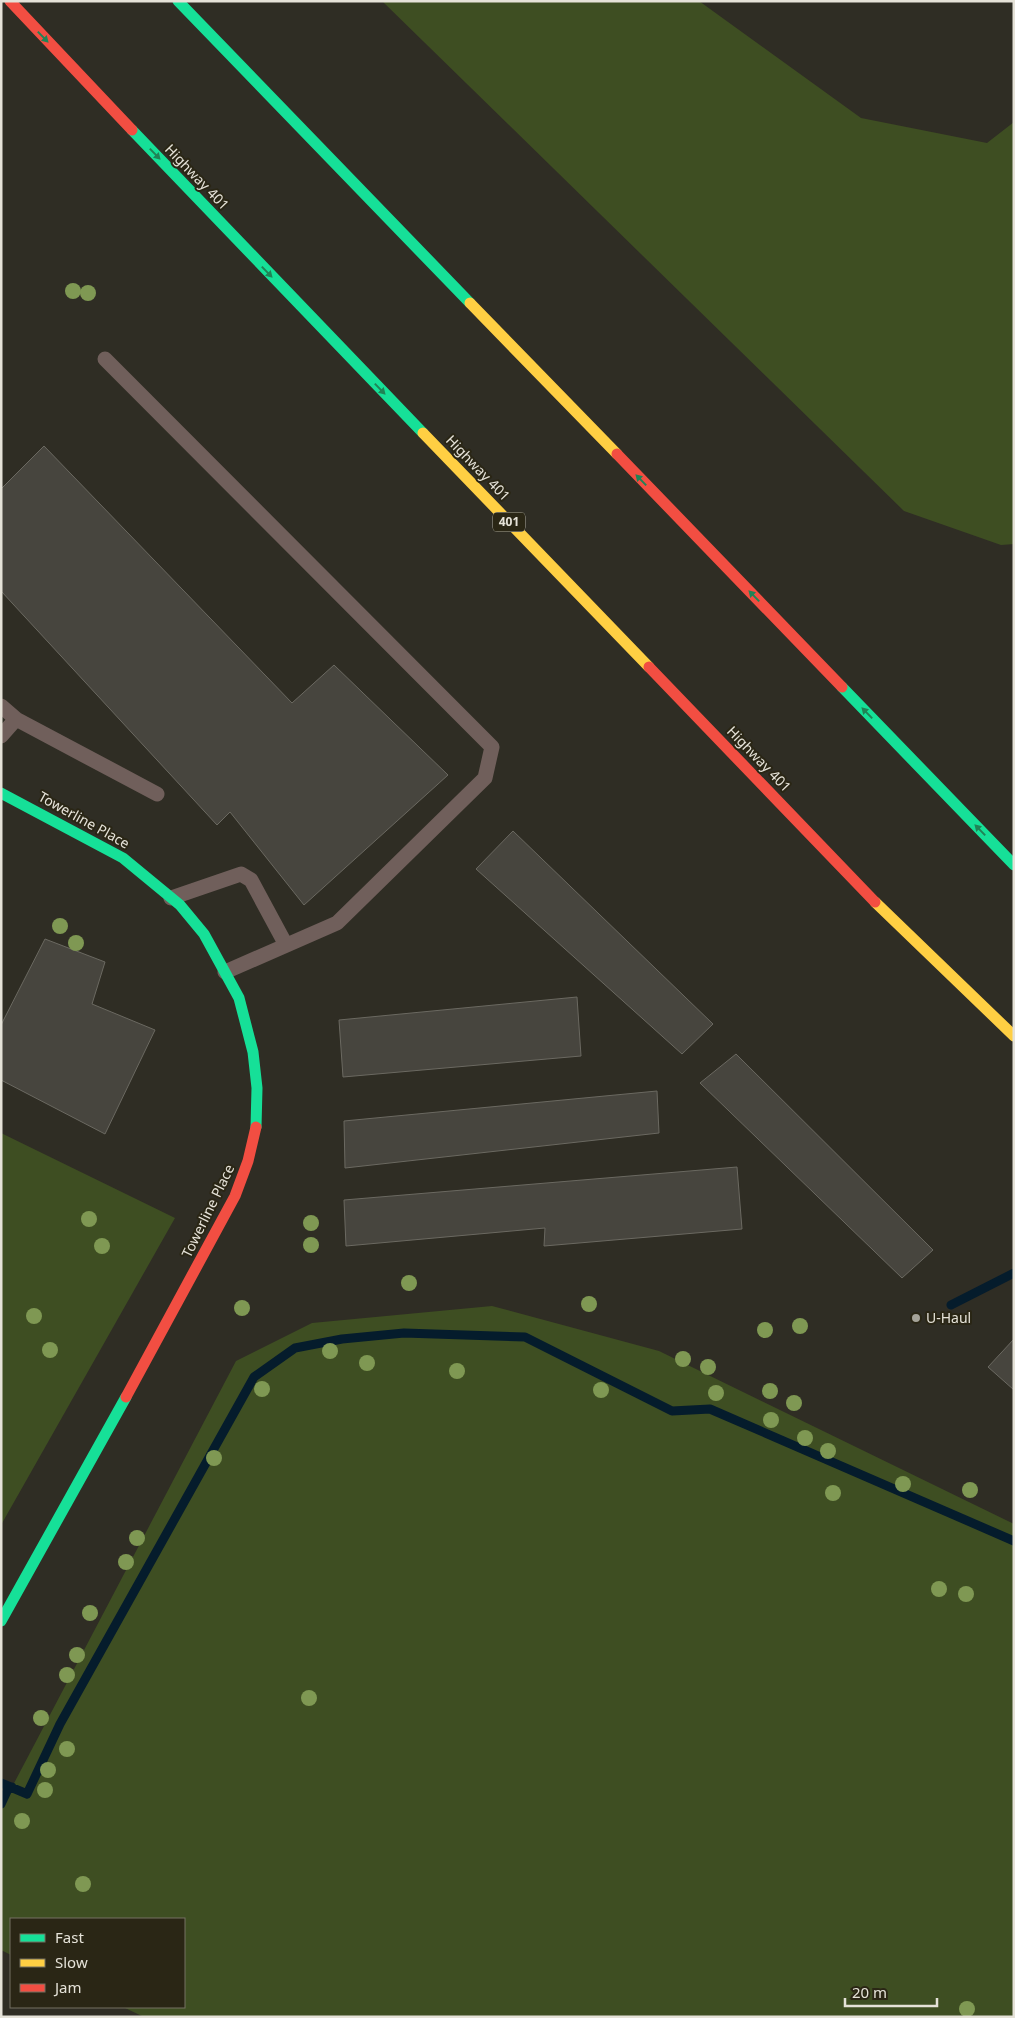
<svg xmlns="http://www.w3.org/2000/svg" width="1015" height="2018" viewBox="0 0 1015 2018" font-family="'Noto Sans',sans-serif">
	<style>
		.green { fill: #3e4e22 }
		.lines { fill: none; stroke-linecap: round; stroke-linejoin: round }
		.stream { stroke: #051c2c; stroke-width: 9 }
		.building { fill: #47453e; stroke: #6b6961 }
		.lane { stroke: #705f5b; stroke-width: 15 }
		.fast { stroke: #16e098; stroke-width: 11 }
		.slow { stroke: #ffcf43; stroke-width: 11 }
		.jam { stroke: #f24e42; stroke-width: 11 }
		.tree { fill: #7f9853 }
		.oneway { fill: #208356 }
		.poi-dot { fill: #a5a399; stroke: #2a2615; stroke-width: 2 }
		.labels { text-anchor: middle; stroke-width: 4; stroke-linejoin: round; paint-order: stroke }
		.shield { fill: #2a2615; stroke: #adaa9e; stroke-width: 1 }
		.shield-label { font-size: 12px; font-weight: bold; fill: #e5e2d8 }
		.street-label { font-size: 14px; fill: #e5e2d8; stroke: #2a2615 }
		.poi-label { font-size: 14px; fill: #e5e2d8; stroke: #2a2615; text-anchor: start }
	</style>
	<rect width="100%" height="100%" fill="#2f2d24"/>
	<path class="green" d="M382,1H699L861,118L987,143L1014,122V544L1001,545L904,511Z
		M1,1133L175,1218L1,1525Z
		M492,1306L659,1351L1014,1524V2017H144L123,2007H184V1919H11V1955L1,1950V1808L236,1361L312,1323Z"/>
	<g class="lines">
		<path class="stream" d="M951,1305L1014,1273
			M1,1783L27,1794L60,1724L254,1377L295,1348L342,1339L404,1333L525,1337L672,1411L710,1409L1014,1541
			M1,1804L8,1789L12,1787"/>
	</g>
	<path class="building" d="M44,446L292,703L334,665L448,775L304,905L230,812L217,825L1,591V489Z
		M513,831L713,1024L682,1054L476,869Z
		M45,939L105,962L92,1004L155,1030L105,1134L1,1080V1025Z
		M577,997L581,1056L343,1077L339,1020Z
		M736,1054L933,1250L902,1278L700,1083Z
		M657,1091L659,1133L345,1168L344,1121Z
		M737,1167L742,1229L544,1246L545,1228L346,1246L344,1200Z
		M1014,1339V1390L988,1367Z"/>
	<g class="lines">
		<path class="lane" d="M105,359L492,747L485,778L337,923L225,972
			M1,706L16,719L1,736
			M16,719L157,794
			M171,898L241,874L251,880L286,945"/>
		<path class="fast" d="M178,1L470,303
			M132,130L423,433
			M842,687L1014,865
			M1,793L123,858L180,905L204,934L239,998L253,1052L257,1088L256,1127
			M1,1621L126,1397"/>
		<path class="slow" d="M470,303L617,454
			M423,433L649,667
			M875,902L1014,1036"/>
		<path class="jam" d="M10,1L132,130
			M617,454L842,687
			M649,667L875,902
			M126,1397L235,1196L248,1161L256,1127"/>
	</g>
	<g class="tree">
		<circle cx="73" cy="291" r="8"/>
		<circle cx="88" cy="293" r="8"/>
		<circle cx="60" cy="926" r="8"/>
		<circle cx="76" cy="943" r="8"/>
		<circle cx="89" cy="1219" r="8"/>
		<circle cx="311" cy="1223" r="8"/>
		<circle cx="311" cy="1245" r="8"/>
		<circle cx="102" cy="1246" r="8"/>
		<circle cx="409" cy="1283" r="8"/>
		<circle cx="589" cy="1304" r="8"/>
		<circle cx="242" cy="1308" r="8"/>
		<circle cx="34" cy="1316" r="8"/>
		<circle cx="800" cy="1326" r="8"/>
		<circle cx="765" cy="1330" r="8"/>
		<circle cx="50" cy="1350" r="8"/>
		<circle cx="330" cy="1351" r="8"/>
		<circle cx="683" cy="1359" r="8"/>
		<circle cx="367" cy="1363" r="8"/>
		<circle cx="708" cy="1367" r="8"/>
		<circle cx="457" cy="1371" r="8"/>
		<circle cx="262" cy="1389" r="8"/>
		<circle cx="601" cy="1390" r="8"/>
		<circle cx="770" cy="1391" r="8"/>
		<circle cx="716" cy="1393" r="8"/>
		<circle cx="794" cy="1403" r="8"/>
		<circle cx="771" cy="1420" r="8"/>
		<circle cx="805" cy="1438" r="8"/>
		<circle cx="828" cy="1451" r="8"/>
		<circle cx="214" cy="1458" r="8"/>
		<circle cx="903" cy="1484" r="8"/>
		<circle cx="970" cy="1490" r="8"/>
		<circle cx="833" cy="1493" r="8"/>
		<circle cx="137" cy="1538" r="8"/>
		<circle cx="126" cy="1562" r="8"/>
		<circle cx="939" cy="1589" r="8"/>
		<circle cx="966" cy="1594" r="8"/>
		<circle cx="90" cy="1613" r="8"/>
		<circle cx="77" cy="1655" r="8"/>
		<circle cx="67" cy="1675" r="8"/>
		<circle cx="309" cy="1698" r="8"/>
		<circle cx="41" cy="1718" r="8"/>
		<circle cx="67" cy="1749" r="8"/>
		<circle cx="48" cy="1770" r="8"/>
		<circle cx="45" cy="1790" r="8"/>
		<circle cx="22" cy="1821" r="8"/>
		<circle cx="83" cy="1884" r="8"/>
		<circle cx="967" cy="2009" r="8"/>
	</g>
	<defs><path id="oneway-solid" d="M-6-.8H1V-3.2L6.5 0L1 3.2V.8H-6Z" transform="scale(1.25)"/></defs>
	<g class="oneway">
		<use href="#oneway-solid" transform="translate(43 37) rotate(46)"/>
		<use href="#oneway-solid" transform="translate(155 154) rotate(46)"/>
		<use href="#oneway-solid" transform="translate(267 272) rotate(46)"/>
		<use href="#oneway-solid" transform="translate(380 389) rotate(46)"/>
		<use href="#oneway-solid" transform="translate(641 480) rotate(-134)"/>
		<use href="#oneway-solid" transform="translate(754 596) rotate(-134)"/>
		<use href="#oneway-solid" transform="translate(867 713) rotate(-134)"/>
		<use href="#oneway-solid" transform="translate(980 830) rotate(-134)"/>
	</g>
	<circle class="poi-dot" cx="916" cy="1318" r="5"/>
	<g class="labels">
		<rect class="shield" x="493" y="512.5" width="32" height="19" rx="4"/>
		<g class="shield-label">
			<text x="509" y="526">401</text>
		</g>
		<g class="street-label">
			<text transform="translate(197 177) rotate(46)" y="5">Highway 401</text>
			<text transform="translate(478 468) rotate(46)" y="5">Highway 401</text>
			<text transform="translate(759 759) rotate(46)" y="5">Highway 401</text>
			<text transform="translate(84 820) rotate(29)" y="5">Towerline Place</text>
			<text transform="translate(208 1211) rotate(-64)" y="5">Towerline Place</text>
		</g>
		<g class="poi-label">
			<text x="926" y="1323">U-Haul</text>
		</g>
	</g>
	<rect width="1015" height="2018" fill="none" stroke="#e5e2d8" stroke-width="5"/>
	<rect x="10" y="1918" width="175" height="90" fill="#2a2615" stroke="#757163"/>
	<rect x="20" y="1934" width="25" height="8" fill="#16e098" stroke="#757163"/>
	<text x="55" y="1943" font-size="15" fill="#e5e2d8">Fast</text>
	<rect x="20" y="1959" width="25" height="8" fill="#ffcf43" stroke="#757163"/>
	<text x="55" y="1968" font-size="15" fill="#e5e2d8">Slow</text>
	<rect x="20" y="1984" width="25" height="8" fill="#f24e42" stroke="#757163"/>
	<text x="55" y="1993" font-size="15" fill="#e5e2d8">Jam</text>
	<path d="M845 1998v8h92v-8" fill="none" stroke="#e5e2d8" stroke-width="2.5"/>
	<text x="852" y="1998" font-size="15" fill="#e5e2d8" stroke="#2a2615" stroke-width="4" paint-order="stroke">20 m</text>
</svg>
